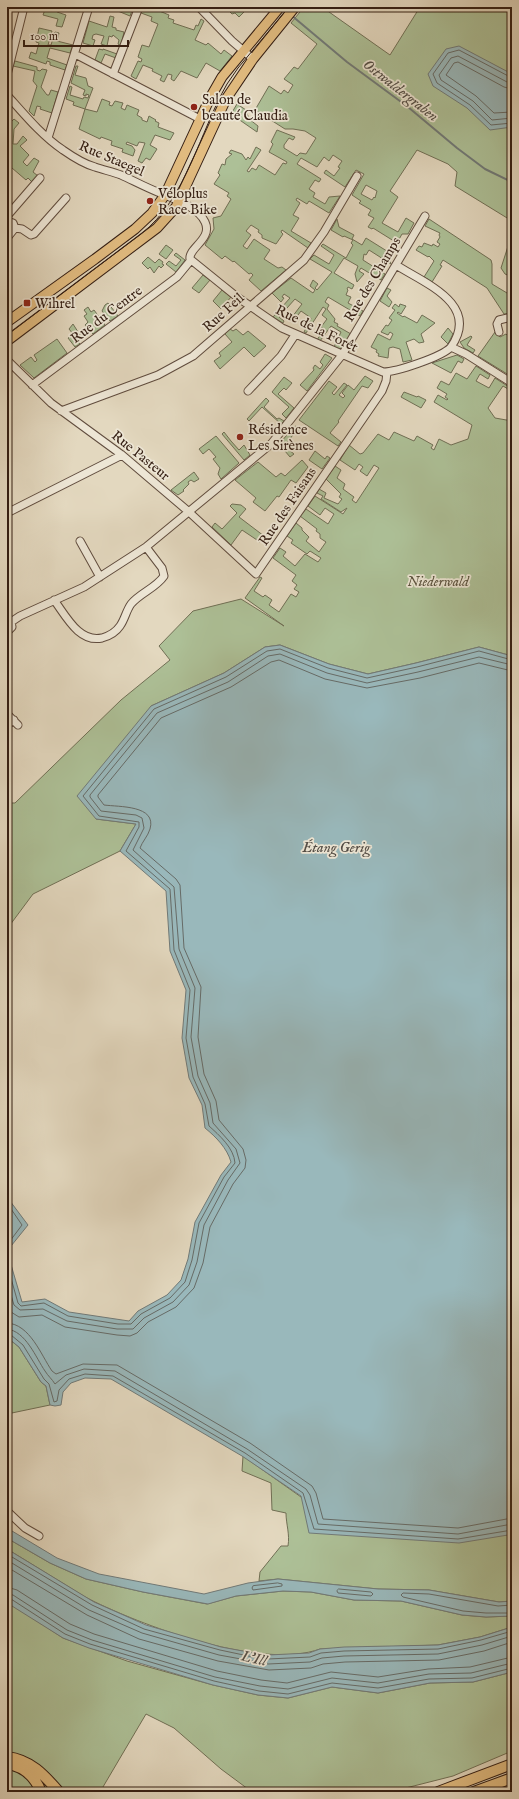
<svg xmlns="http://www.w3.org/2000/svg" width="519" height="1799" viewBox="0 0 519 1799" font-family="'IM FELL English',serif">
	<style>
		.green { fill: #adc097; stroke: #706f55; fill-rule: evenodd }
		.water { fill: #99b8bb; stroke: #717a78 }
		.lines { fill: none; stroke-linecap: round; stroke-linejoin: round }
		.shore { stroke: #666b67; stroke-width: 1 }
		.stream { stroke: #717a78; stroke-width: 2 }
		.minor-casing { stroke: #604c3e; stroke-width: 9 }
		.major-casing { stroke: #341e13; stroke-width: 11 }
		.highway-casing { stroke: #341e13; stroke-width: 12 }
		.minor { stroke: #ede6d5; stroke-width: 7 }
		.major { stroke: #e2bc80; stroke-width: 9 }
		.highway { stroke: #e2bc80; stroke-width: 10 }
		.tram { stroke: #341e13; stroke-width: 1 }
		.poi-dot { fill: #8f2418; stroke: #ede6d5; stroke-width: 1.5 }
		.labels { text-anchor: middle; stroke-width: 3.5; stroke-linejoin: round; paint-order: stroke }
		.poi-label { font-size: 14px; fill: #341e13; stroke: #ede6d5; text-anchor: start }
		.street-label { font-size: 14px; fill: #341e13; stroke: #ede6d5 }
		.park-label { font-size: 14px; font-style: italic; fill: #584f3b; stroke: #ede6d5 }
		.water-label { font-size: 15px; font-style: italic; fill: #524c45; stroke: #ede6d5 }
	</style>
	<rect width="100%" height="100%" fill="#e3d8bf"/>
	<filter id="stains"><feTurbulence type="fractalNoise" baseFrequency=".005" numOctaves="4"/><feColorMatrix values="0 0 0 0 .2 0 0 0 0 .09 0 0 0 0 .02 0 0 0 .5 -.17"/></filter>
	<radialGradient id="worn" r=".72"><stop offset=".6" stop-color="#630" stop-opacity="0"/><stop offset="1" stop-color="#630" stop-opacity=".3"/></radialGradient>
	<path class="green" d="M46,7H59L57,12L66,15L62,27L56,26L58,19L43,15Z
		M114,7L133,8L130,16L113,9Z
		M144,7H159L157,10L169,15L168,18L174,20L173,23L194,30L196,25L198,26L201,19L204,21L195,40L206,45L208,43L221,54L224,50L232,56L220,71L206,63L197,78L181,71L174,81L171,79L172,75L168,74L164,82L160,80L162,76L152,71L153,69L143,65L136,79L131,76L138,61L141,62L142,59L138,57L142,45L149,47L158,24L151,21L152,17L141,13Z
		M233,7H247L248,8L239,17L235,13L232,14L229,11Z
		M304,7H322L390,55L420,7H512V221L455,186L457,172L448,164L417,150L390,191L398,197L382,223L398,232L406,218L414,223L408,234H402L397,243L373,228L372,229L368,227L374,218L368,215L371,210L359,203L361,201L352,195L364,174L356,170L345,187L324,173L326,170L334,176L340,168L338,167L342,161L333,155L329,161L324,157L317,167L301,158L297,164L321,179L319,182L315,180L309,189L315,193L313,197L325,204L329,197L340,196L329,213L309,201L307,204L297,198L296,200L300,203L293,215L299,218L291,231L311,243L308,248L282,230L281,232L283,234L276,244L262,238V235L258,232L259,230L251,225L246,231L251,235L243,246L247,249L254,239L270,250L264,259L278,268L282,267L286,270L261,291L249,280L253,275L251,273L249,274L234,261L233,262L225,256L222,259L205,245L214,229L213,218L221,216L231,199L227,196L229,193L214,184L220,175L218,173L222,164L225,165L226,159L232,154L229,153L231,150L242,154L246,160L248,157L250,159L256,147L261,150L247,171L249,172L252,168L256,170L259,165L275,175L283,163L286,164L287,162L269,152L273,144L271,142L277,130L295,137L293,140L289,138L284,145V148L297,156L300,153L306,154L316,138L305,131L293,129H285L255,110L269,86L281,94L284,90L288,93L293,85L284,79L294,67L298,69L317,44L291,23ZM366,185L377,191L375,198L374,197L372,200L361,194Z
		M110,16L114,17L112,27L116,28V30L124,32L121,46L118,44L119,40L113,35L112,37L109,36L107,46L101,44L104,36L96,34L93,35L92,39L95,40L93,46L83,43L89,21L107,27Z
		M39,28L52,31L48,45H51L55,32L59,33L57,41L73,45L70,53L50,48L47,58L67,65L65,70L50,65V62L47,61L46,64L29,58L31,52L36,54L39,43L36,42Z
		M99,49L103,50V49L117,54L116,58L105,54L101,63L95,60Z
		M15,61L37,67V70L40,71L42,69L47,70L41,87L47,95H49L51,90L58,92L52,113L40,109L41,107L37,106L34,116L29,111L37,86L33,81L35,71L13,66Z
		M76,66H78L75,75L86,78L88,86L93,88L85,109L97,112L102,99L110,102L109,105L112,106L115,101L123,103L121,108L125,110L127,105L139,110L137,115L142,118V120L147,122L149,116L156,120L155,121L159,123L158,127L174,133L170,140L155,135L150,145L157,149L150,160L146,158L142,163L138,161L145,143L139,142L137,146L127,142L126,144L132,146L135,150L133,156L122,152L123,149L111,145L112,141L101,137L100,139L79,129L85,109L73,105L74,102L66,99L70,86L72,87L70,95L83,99L84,97L88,98L89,95L86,94V96L83,95L85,90L71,83Z
		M237,104L246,110L249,119L258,126L257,132L231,114Z
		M14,119L19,123L14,129L13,144H17L23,136L27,140L20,146L29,155L23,162L27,166L34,158L39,161L33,172L38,176L32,182L28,178L26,180L12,168L7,173V122L9,124Z
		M337,219L339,227L354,235L352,239L362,245L366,238L390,253L388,257L391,264L369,250L366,255L364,254L363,260L385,274L381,280L361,268L359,271L364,274L357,282L355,274L358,266L344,258L334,273L354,285L352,289L348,287L347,289L348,290L346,295L351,297L348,303L363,311L360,316L328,297L325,302L329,305L327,309L335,319L334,322L338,324L337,326L351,334L342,348L339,349L334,347L341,332L331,326L320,341L317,340L324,329L321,327L327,319L322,315L326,309L323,307L306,333L304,332L311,318L301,311L295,319L292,317L302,304L295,299L279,317L284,321L283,323L273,317L290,298L284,294L282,297L284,298L281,302L272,293L291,278L313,293L315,290L310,286L313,280L318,284L315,288L317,290L332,272L310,259L314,255L329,264L334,255L321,246L323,244L346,258L353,245L351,243L353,240L344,236L343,237L331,230Z
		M429,219L491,260L492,264V284L512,296V313L504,314L487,288L443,260L440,265L442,266L432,282L424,277L434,261L429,256L428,257L416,250L419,246L422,247L424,243L432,246L433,244L438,247L440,244L437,242L440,237L439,235L440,233L425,226Z
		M512,234V277L505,274L501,268Z
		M166,245L173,250L166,259L159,254Z
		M176,253L185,260L176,272L166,264L169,261L176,266L181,260L174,255Z
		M148,257L155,263L159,259L163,262L162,264L164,265L161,268L159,266L154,273L150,267L148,269L142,263Z
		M203,275L210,280L199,293L192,288Z
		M387,288L391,290L387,296L392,302L389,307L380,301Z
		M222,290L231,297L221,309L213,301Z
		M108,303L118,316L110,321L102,311L105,305Z
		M395,304L399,307L400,304L406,306L401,314L398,312L397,313L403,317L404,316L417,323L422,315L435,323L421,334L424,342L419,343L414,339L406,342L412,360L403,362L400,349L393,347L389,348L388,358L378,356L379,354L376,352L377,350L371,347L378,334L390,340L393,334L390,332L388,335L381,332L386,325L388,326L392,320L389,318L395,310L392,308Z
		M88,307L91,312L94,310L105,325L93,334L85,325L88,322L84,316L87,314L84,310Z
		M73,324L80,335L76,339L80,344L75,347L68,338L73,334L69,329Z
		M448,328L453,334L448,344L441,337Z
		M230,329L233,331L236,329L243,335L248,331L266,346L254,357L244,347L220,369L214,361L221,356L219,353L232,342L225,334Z
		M495,332L500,337L506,334L507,335H512V377L478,356Z
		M471,336L472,337L467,345L475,350L473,353L464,348L460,342Z
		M57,339L67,353L34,378L20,365L31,357L35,362L37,360L34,355Z
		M325,354L332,358L307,391L300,385L314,370L313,368L315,365L320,369L323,365L320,362Z
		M457,355L464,359L462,363L458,361L451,373L432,363Z
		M476,366L490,375L488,379L480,374L476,381L489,388L495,378L509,387L508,389L503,386L488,408L495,418L512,421V656L479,647L416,663L368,674L329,664L280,645L265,647L224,673L151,706L96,819L136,824L120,851L33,894L7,929V803H15L121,700L170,660L159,646L193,611L241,599L284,626L245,598L260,577L262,578L254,591L263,597L265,595L272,600L269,605L279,612L291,594L296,597L299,592L294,589L297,585L292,581L296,575L273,558L280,548L286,552L283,556L295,566L305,554L318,562L321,558L310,551L307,554L291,543L293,540L287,536L296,523L302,528V530L309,537L306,541L319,552L326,542L320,538V534L316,531L317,529L300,516L306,509L328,524L334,514L325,508L320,515L308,506L315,496L343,514L347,508L341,512L321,499L323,496L317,493L319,489L326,493L324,498L338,504L342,499L339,497L341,494L326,479L335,466L341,470L337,478L345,484L343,489L354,497L352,500L356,503L379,468L374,465L367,476L360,471L363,467L359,464L355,470L340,460L349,445L360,454L363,453L378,434L389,440L394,432L414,441L417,436L433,445L431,448L434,450L439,439L451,445L468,439L472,425L434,402L438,395L447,400L448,399L445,397L447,394L437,388L441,381L449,385L456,373L467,379Z
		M365,376L373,381L368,388L362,386L338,421L339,422L330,433L341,442L338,446L299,420L329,381L337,387L332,393L334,395L344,383L347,385L339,395L343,398L345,396L342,393L348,385L354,390Z
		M284,377L292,383L286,390L284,388L278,394L294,408L286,418L282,414L289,407L272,392Z
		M404,392L417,397L418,396L426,400L421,408L401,397Z
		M266,398L269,401L264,407L277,419L279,418L284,421L281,424L262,407L249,421L247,419Z
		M295,426L306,432L304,434L297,430L284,446L294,454L290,457L279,444Z
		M224,432L231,441L239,450L244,445L250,455L244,460L222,434Z
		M216,436L239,463L221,479L218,474L220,468L213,459L216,457L209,449L203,454L199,449Z
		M315,451L325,459L327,456L330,458L322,469L309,460Z
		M302,460L308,467L296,483L291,480L279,497L277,496L265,511L253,502L256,498L235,480L258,462L276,477L281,473L285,476Z
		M194,472L199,479L194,482L191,480L188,482L189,484L183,490L184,491L178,495L171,490Z
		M232,504L241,505L246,509L239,517L264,536L260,542L242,530L231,545L212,527L215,523L222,529L237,513L230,506Z
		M7,1330L9,1339L19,1347L41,1382L46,1386L50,1405L7,1414Z
		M243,1456L301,1497L508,1535L512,1532V1601L499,1602L429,1590L378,1589L278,1579L259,1581L260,1572L281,1546H288C290,1534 286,1524 286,1513L272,1510L271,1483L242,1471Z
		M12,1541L50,1563L86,1579L143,1592L207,1604L236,1596L283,1591L311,1592L354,1600L401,1601L462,1615L486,1617L512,1616V1627L480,1637L438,1645L320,1649C262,1670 149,1628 95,1602C84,1597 74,1590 64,1584C45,1572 26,1561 7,1549V1544Z
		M7,1601L63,1638L127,1661L213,1685L258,1695L288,1698L332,1687L378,1693L430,1683L473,1682L512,1672V1751L453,1776L390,1792H252L221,1769L174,1728L146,1714L100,1792H7Z"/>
	<path class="water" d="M459,46L512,74V127L490,130L467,108L433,86L428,74L446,49Z
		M280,645L329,664L368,674L416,663L479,647L512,656V1532L508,1535L459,1543L309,1533L301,1496L242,1456L111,1379L85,1378L71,1383L63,1392L61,1405L55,1406L50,1405L46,1386L41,1382L19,1347L9,1339L7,1330V1197L28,1225L7,1251L22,1302L45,1299L69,1312L129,1321L138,1311L167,1295L181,1280L188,1259L195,1222L221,1175L231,1162C227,1148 216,1137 205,1128L202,1105L189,1078L182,1038L186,990L170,951L166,891L120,851L136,824L96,819L77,796L151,706L224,673L265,647Z
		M7,1528L57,1558L99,1574L204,1594L248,1583L278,1579L378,1589L429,1590L499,1602L512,1601V1616L486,1617L462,1615L401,1601L354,1600L311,1592L283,1591L236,1596L208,1604L143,1592L86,1579L50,1563L12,1541L7,1544Z
		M7,1549L94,1602L146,1625L221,1647L254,1653L268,1655L309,1653L320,1649L344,1647L438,1645L480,1637L512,1627V1672L473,1682L430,1683L378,1693L332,1687L288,1698L258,1695L213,1685L89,1648L63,1638L12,1606L7,1601Z"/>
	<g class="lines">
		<path class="shore" d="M512,78L459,50L448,53L433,74L437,83L470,105L491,125L512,123
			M512,83L507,82L458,56L451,58L439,75L441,80L473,101L492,120L512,118
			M512,89L504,87L458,62L454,63L446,75L476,96L494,113L512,112
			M7,1203L22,1225L7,1245
			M7,1264L18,1303L21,1306L44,1303L68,1316L118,1324H131L141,1314L170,1298L185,1282L192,1260L199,1223L224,1177L235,1163C234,1148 219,1135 209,1126L205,1104L193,1077L186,1038L190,990L174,950L170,889L126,851L139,827V822L99,816L83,796L154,709L226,677L267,651L280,649L328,668L367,678L417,667L479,651L512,660
			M7,1282L14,1305L20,1310L43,1309L67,1321L117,1329H133L144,1318L173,1302L189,1285L197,1262L204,1225L228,1180L240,1163L236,1149L213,1123L210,1103L198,1076L191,1037L195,988L179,949L174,887L133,850L144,828L142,818L136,815L101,811L90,797V795L157,713L228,682L268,656L280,654L327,673L367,683L418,672L479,657L512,665
			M7,1304L11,1312L19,1317L42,1315L65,1327L117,1335L130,1336L137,1333L148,1322L176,1307L194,1288L203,1263L210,1227L233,1184L245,1168L246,1160L243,1149L219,1120L216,1101L204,1074L198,1037L201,987L184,948L180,885L176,879L140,848C142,842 148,836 150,829C157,805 119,807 104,805L98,797V795L161,718L231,687L271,662L279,660L325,679L367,688L420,678L479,663L512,671
			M7,1323C30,1324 41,1355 52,1371L56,1374L83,1364L117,1365L250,1443L312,1486L316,1493L323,1519L458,1528L512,1518
			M7,1329C26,1331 36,1358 45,1371C48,1376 52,1379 55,1384L66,1375L84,1369L115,1371L247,1449L306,1489L310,1495L318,1524L458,1534L512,1524
			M7,1335H11L23,1345L44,1379L49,1384L54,1402L57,1401L59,1390L69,1379L85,1374L113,1376L245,1453L303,1493L314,1529L458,1539L512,1530
			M7,1554L92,1605L144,1629L220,1650L253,1657L268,1659L310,1657L321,1653L344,1651L438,1649L481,1640L512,1631
			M7,1560L89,1610L142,1633L219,1655L252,1661L268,1664L310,1662L322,1658L344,1656L438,1654L482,1645L512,1636
			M7,1567L87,1615L139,1639L218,1661L269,1670L311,1668L323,1664L345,1662L439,1660L484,1651L512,1642
			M278,1583L282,1584V1586L253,1590L252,1588L253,1586Z
			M7,1587L17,1590L70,1624L94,1634L217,1671L261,1680L287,1683L331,1672L378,1677L428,1669L470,1667L512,1657
			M339,1589L371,1592L373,1594L371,1596L338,1593L337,1591Z
			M7,1594L13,1595L67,1630L92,1640L215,1677L260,1686L288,1689L332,1678L378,1683L429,1674L471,1673L512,1663
			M7,1599H11L65,1634L90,1644L214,1681L259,1691L288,1694L332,1683L378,1688L429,1679L472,1678L512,1668
			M512,1605L498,1606L429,1594L403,1593L401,1595L403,1597L463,1611L486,1613H512"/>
		<path class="stream" d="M291,15L347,62L408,107L457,148L485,169L512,182"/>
		<defs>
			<path id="minor" d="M199,7L232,41L253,59
				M75,54L200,119
				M113,74L139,7
				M7,75L24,7
				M7,95C24,114 42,136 63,150C73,157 84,164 95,167C104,170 113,172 121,175C134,181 147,188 160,193C174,199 198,207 205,222C213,239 188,248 190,259L237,297L282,328L383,372C396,372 442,357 451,347L466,354L512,383
				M48,138L89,7
				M15,228L22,229L31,235L34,234L66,198
				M7,238L15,228L13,223L7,221L8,215L40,178
				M396,265C424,283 481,304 451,347
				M499,332L497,324L499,320L512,317
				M7,360L51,403L122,455L189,512L256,574L382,391L386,381L387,372
				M32,385L177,277L191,260
				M248,391L281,356L295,335
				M61,411L158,375L193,356L304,260L324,232L357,176
				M7,513L122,455
				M80,541L100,577
				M54,600C66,616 79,643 102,638C109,636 116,632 120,626C125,619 126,611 131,604C140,593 156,588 164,576L162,568L146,547
				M11,622L20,616L84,587L146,547L271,444L342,355L425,216
				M7,632L12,627L11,622L7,619
				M7,714L18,725
				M7,725L14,720
				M7,1511L25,1528L39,1536"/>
			<path id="major" d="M7,322L95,259L135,229L152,213L165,195L210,98L222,77L280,7
				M7,341L157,228L176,207L226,99L253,59L295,7"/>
			<path id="highway" d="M7,1757C31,1760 44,1775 59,1792
				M7,1764C24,1766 35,1777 41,1792
				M438,1792L512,1764
				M474,1792L512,1778"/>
		</defs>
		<use href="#minor" class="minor-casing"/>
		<use href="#major" class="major-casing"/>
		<use href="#highway" class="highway-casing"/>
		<use href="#minor" class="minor"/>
		<use href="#major" class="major"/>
		<use href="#highway" class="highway"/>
		<path class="tram" d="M7,335L141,234C187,198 199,133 227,84L238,68L289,7"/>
	</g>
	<g class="poi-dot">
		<circle cx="194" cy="107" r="4"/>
		<circle cx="150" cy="201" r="4"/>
		<rect x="23" y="299" width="8" height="8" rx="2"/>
		<circle cx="240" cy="437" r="4"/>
	</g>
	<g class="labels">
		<g class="poi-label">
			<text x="202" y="104">Salon de<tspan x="202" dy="16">beauté Claudia</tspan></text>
			<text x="158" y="198">Véloplus<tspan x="158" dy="16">Race Bike</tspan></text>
			<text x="35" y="308">Wihrel</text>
			<text x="248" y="434">Résidence<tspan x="248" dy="16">Les Sirènes</tspan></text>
		</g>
		<g class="street-label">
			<text transform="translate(112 158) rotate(23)" y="5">Rue Staegel</text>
			<text transform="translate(372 279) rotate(-59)" y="5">Rue des Champs</text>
			<text transform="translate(223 312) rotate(-42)" y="5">Rue Feil</text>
			<text transform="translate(106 314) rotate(-37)" y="5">Rue du Centre</text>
			<text transform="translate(317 328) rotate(26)" y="5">Rue de la Forêt</text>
			<text transform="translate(141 455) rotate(39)" y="5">Rue Pasteur</text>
			<text transform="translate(287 506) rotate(-56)" y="5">Rue des Faisans</text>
		</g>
		<g class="park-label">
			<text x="438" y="586">Niederwald</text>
		</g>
		<g class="water-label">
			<text transform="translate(401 90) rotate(38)" y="5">Ostwaldergraben</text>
			<text x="336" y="852">Étang Gerig</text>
			<text transform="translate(254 1658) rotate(13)" y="5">L'Ill</text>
		</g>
	</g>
	<rect width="519" height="1799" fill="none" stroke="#e3d8bf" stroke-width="24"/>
	<rect x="8" y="8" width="503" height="1783" fill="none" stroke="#341e13" stroke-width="2"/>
	<rect x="12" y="12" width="495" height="1775" fill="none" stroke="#341e13"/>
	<path d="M24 40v6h104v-6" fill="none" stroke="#341e13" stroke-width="2"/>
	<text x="30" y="40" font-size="12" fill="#341e13" stroke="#ede6d5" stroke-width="3" paint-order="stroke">100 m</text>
	<rect width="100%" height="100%" filter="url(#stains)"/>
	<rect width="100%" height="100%" fill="url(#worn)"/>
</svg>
